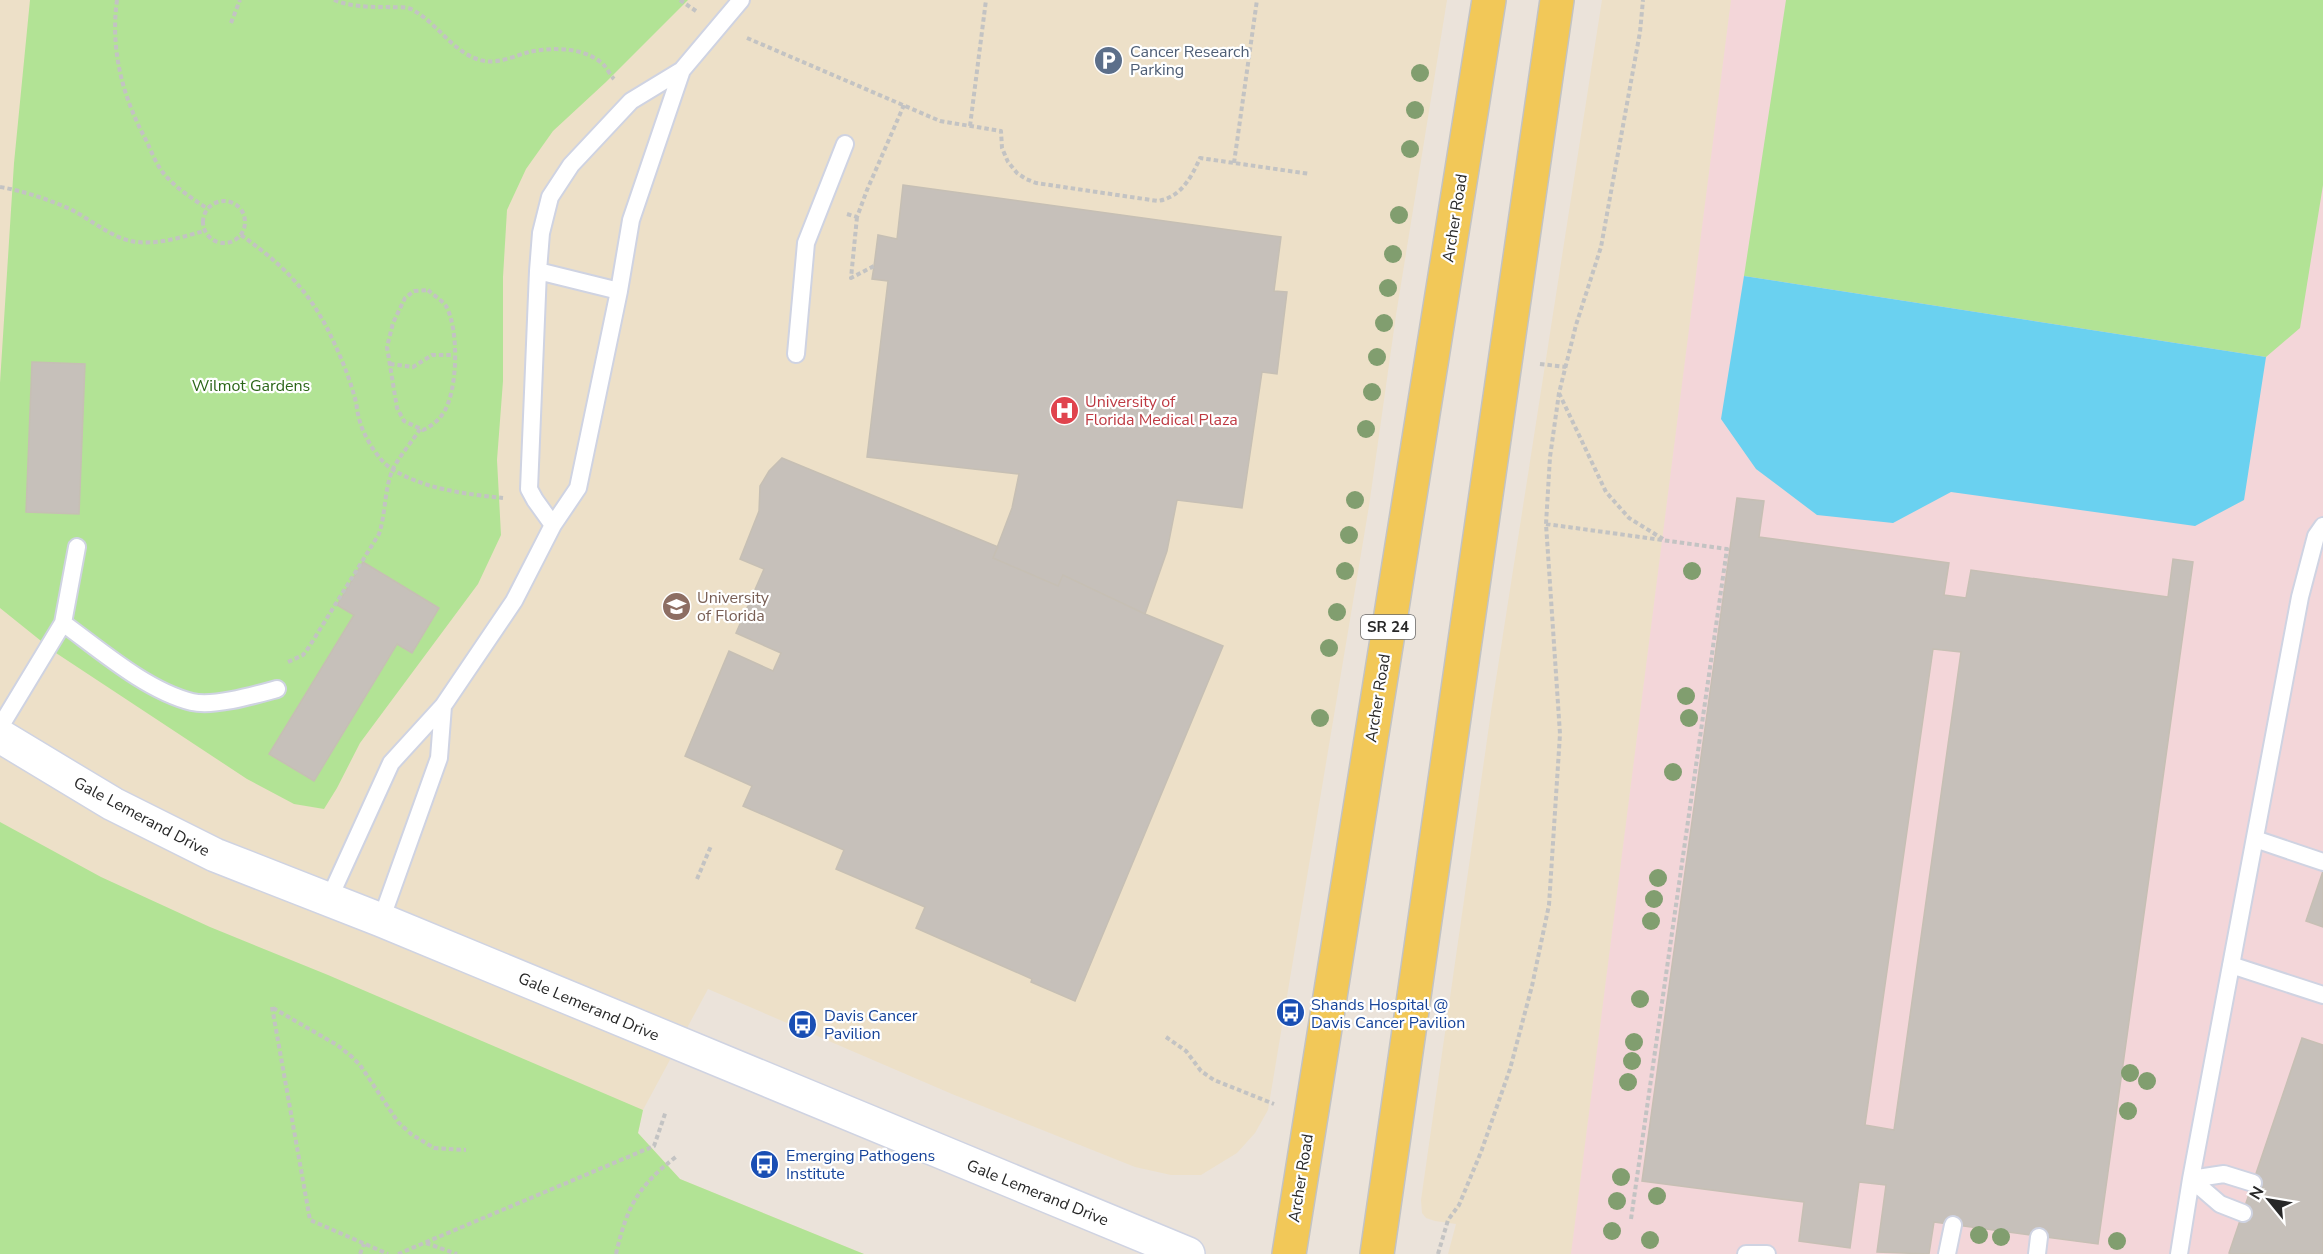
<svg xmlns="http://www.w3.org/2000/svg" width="2323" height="1254" viewBox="0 0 2323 1254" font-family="'Nunito Sans',sans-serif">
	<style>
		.education { fill: #ede0c8 }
		.medical { fill: #f3d6d9 }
		.green { fill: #b2e395 }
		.water { fill: #6ad1f0 }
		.building { fill: #c6c0ba; stroke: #c6bfb4; stroke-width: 1.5; fill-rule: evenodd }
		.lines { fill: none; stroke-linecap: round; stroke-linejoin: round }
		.lane-casing { stroke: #cfd3e2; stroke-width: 20 }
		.street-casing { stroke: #cfd3e2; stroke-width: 36 }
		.primary-casing { stroke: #c3c3c3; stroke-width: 36 }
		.path { stroke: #c3c3c3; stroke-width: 4; stroke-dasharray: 4.5 3; stroke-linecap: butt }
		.lane { stroke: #fff; stroke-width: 16 }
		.street { stroke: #fff; stroke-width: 33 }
		.primary { stroke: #f2c858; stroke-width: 33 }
		.tree { fill: #819e6f }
		.labels { text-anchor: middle; stroke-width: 4.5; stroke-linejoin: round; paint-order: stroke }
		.shield { fill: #fff; stroke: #686868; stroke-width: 1.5 }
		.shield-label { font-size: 15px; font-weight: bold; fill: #282828 }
		.service-label { font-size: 16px; fill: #4e5e75; stroke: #fff; text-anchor: start }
		.street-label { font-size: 16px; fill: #282828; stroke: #fff }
		.park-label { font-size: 16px; fill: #2b6618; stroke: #fff }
		.health-label { font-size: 16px; fill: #be3a42; stroke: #fff; text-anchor: start }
		.education-label { font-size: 16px; fill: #785e54; stroke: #fff; text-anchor: start }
		.transit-label { font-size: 16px; fill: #164399; stroke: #fff; text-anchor: start }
	</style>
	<rect width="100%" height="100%" fill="#ebe3da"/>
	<path class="education" d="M0,0H1447L1396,315L1369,506L1268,1110L1255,1133L1237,1153L1201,1175H1171L1135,1167L952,1094L708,989L643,1110L638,1133L680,1179L864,1254H0Z
		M1602,0H2323V1254H1448L1456,1224L1435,1221L1426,1218L1422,1213L1421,1200L1492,705Z"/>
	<path class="medical" d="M1731,0H2323V1254H1571Z"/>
	<path class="green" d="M30,0H688L606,82L553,131L526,169L507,210L503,277V381L497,460L501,535L478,584L360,743L337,788L324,809L294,804L247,779L56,653L0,608V383L14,163Z
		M1786,0H2323V185L2300,328L2266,357L1744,276Z
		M0,822L101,877L210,927L328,975L643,1110L638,1133L680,1179L864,1254H0Z"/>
	<path class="water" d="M1744,276L2266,357L2244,500L2195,526L1951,492L1893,523L1817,515L1756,469L1721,419Z"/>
	<path class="building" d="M903,185L1281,237L1274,291L1287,292L1277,374L1262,372L1242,508L1177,500L1167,551L1145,614L1063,575L1058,586L993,558L1012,508L1019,474L867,457L888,281L872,279L874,266L878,235L897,239Z
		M32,362L85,364L79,514L26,512Z
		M782,458L998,547L993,558L1058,586L1063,575L1145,614L1223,646L1075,1001L1031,982L1032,979L916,928L925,907L836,869L844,850L743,806L752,786L685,756L729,651L773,671L781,653L736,633L764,569L740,559L759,511L760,486L769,471Z
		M1737,498L1764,501L1759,537L1949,563L1944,595L1966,598L1971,570L2168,597L2173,559L2193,562L2098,1244L1934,1222L1929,1254L1877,1252L1886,1185L1859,1182L1850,1248L1799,1241L1804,1202L1642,1181ZM1933,649L1961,652L1894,1130L1865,1125Z
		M363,562L439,608L412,653L397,644L314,781L269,754L354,615L337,605Z
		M2323,871V927L2306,921Z
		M2302,1038L2323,1045V1254H2232L2229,1253Z"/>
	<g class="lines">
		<defs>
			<path id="lane" d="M538,271L619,291
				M796,354L806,243L845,144
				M553,525L535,500L529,489L538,271L541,233L550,197L571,165L631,101L682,70L741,0
				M63,623C100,650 147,691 192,702C214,707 255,695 277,689
				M0,727L63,623L77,547
				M2255,839L2323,862
				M329,899L391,763L443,706L514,601L553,525L578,488L619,291L631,220L682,70
				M381,920L439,758L443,706
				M2231,965L2323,995
				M2191,1179L2224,1174L2253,1183
				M2191,1179L2220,1204L2243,1213
				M1746,1254H1767
				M1947,1254L1953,1225
				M2037,1254L2039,1237
				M2179,1254L2191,1179L2300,597L2316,536L2323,526"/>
			<path id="street" d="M0,736L113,804L215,855L381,920L1188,1254"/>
			<path id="primary" d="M1289,1254L1489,0
				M1377,1254L1557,0"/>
		</defs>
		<use href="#lane" class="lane-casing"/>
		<use href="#street" class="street-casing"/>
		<use href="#primary" class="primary-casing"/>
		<path class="path" d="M117,0C110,51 123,98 147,142C152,153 157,166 165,175C177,189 193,199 208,209
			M334,0C351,7 370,7 388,7C395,8 405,6 411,9C437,22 452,52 480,60C497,65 514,56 529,52C553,47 584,47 603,64C607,68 610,75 614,79
			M680,0L696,11
			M231,23L240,0
			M747,38L940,121L1001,131L1002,148L1008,162L1017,173L1026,179L1036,183L1158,201C1181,197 1191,178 1200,158L1310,174
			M970,126L986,0
			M1234,163L1257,0
			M0,187C24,191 47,199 70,209C90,219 109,236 131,241C155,246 182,237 204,231
			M203 222a21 21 0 1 1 42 0a21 21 0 1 1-42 0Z
			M847,214L857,217L867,190L904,105
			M857,217L851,278L874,266
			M241,235C279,262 305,286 327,328C337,348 348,373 354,395C357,404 357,413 360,422C364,436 377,458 389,467C421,489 466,494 503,498
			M428,290C433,295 442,300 446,306C459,329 458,389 444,412C439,420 432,426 423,430L404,421L397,408L387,347L393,323L405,298L414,291Z
			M390,364L413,367L432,355H454
			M1540,364L1566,367
			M1559,393L1606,492L1629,518L1663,539
			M1546,524L1727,549L1631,1219
			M288,662L303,655L309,647L379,534C386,513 384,489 393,469C400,455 412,442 420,429
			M697,879L711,846
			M272,1007L310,1220L388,1254
			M273,1008L337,1045L351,1056L360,1065L398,1122L411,1134L434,1148L466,1150
			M1166,1037L1186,1051L1201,1071L1214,1080L1274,1104
			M426,1243L457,1254
			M360,1254L364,1244
			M398,1254L654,1146L666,1111
			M616,1254C627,1206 638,1186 677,1156
			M1438,1254L1448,1220L1459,1205L1481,1152L1510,1069L1532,986L1549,905L1560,734L1546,524L1550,457L1559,393L1576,325L1601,247L1640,32L1643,0"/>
		<use href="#lane" class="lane"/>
		<use href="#street" class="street"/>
		<use href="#primary" class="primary"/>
	</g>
	<g class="tree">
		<circle cx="1420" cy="73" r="9"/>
		<circle cx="1415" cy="110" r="9"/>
		<circle cx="1410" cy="149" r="9"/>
		<circle cx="1399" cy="215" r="9"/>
		<circle cx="1393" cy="254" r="9"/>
		<circle cx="1388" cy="288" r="9"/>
		<circle cx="1384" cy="323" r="9"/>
		<circle cx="1377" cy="357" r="9"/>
		<circle cx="1372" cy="392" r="9"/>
		<circle cx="1366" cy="429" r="9"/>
		<circle cx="1355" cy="500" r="9"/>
		<circle cx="1349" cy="535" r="9"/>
		<circle cx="1345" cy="571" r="9"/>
		<circle cx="1692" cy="571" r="9"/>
		<circle cx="1337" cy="612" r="9"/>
		<circle cx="1329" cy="648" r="9"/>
		<circle cx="1686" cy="696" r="9"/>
		<circle cx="1320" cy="718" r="9"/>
		<circle cx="1689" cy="718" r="9"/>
		<circle cx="1673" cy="772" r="9"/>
		<circle cx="1658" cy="878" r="9"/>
		<circle cx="1654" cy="899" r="9"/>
		<circle cx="1651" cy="921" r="9"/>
		<circle cx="1640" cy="999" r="9"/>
		<circle cx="1634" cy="1042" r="9"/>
		<circle cx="1632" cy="1061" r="9"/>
		<circle cx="2130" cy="1073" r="9"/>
		<circle cx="2147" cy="1081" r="9"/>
		<circle cx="1628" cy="1082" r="9"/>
		<circle cx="2128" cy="1111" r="9"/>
		<circle cx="1621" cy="1177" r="9"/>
		<circle cx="1657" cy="1196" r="9"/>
		<circle cx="1617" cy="1201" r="9"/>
		<circle cx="1612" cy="1231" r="9"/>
		<circle cx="1979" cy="1235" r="9"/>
		<circle cx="2001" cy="1237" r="9"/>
		<circle cx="1650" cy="1240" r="9"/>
		<circle cx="2117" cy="1241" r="9"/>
	</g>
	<defs>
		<symbol id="parking-disc" viewBox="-11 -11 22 22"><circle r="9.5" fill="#5c6f8a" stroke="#fff"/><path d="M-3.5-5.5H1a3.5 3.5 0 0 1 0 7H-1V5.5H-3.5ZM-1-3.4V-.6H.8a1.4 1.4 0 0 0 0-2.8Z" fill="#fff"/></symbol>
		<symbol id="hospital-disc" viewBox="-11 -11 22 22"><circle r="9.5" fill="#e0444e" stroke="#fff"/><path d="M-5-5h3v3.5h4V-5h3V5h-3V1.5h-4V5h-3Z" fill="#fff"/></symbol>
		<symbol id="university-disc" viewBox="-11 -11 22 22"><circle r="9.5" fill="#8d6e63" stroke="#fff"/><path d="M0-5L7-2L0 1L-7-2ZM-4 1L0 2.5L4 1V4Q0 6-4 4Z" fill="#fff"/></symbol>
		<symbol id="bus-disc" viewBox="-11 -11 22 22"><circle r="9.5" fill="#1a4fb4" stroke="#fff"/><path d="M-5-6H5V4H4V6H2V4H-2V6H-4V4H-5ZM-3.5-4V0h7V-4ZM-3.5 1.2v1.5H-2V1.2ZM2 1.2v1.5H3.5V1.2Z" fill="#fff"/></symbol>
	</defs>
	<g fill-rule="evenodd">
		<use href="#parking-disc" x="1092" y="44" width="33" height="33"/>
		<use href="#hospital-disc" x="1048" y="394" width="33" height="33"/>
		<use href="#university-disc" x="660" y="590" width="33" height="33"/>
		<use href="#bus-disc" x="1274" y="996" width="33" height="33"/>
		<use href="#bus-disc" x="786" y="1008" width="33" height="33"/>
		<use href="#bus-disc" x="748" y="1148" width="33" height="33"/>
	</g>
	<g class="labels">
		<rect class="shield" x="1361" y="615" width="54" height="24" rx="4.5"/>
		<g class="shield-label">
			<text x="1388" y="632">SR 24</text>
		</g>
		<g class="service-label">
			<text x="1130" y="57">Cancer Research<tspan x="1130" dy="18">Parking</tspan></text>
		</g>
		<g class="street-label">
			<text transform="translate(1454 218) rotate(-81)" y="6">Archer Road</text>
			<text transform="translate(1377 698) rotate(-81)" y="6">Archer Road</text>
			<text transform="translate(142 816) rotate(28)" y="6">Gale Lemerand Drive</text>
			<text transform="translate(589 1006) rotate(23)" y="6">Gale Lemerand Drive</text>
			<text transform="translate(1300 1178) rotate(-81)" y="6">Archer Road</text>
			<text transform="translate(1038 1192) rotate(22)" y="6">Gale Lemerand Drive</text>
		</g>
		<g class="park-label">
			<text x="251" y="391">Wilmot Gardens</text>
		</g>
		<g class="health-label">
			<text x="1085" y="407">University of<tspan x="1085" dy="18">Florida Medical Plaza</tspan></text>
		</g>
		<g class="education-label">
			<text x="697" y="603">University<tspan x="697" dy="18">of Florida</tspan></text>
		</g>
		<g class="transit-label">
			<text x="1311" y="1010">Shands Hospital @<tspan x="1311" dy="18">Davis Cancer Pavilion</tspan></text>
			<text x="824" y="1021">Davis Cancer<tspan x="824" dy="18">Pavilion</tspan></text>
			<text x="786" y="1161">Emerging Pathogens<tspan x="786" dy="18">Institute</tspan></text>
		</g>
	</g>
	<g transform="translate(2269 1200) rotate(300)" stroke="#ffffff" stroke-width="4.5" paint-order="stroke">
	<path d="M0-4.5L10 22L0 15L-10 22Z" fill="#282828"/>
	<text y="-9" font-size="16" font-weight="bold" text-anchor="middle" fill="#282828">N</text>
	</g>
</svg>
